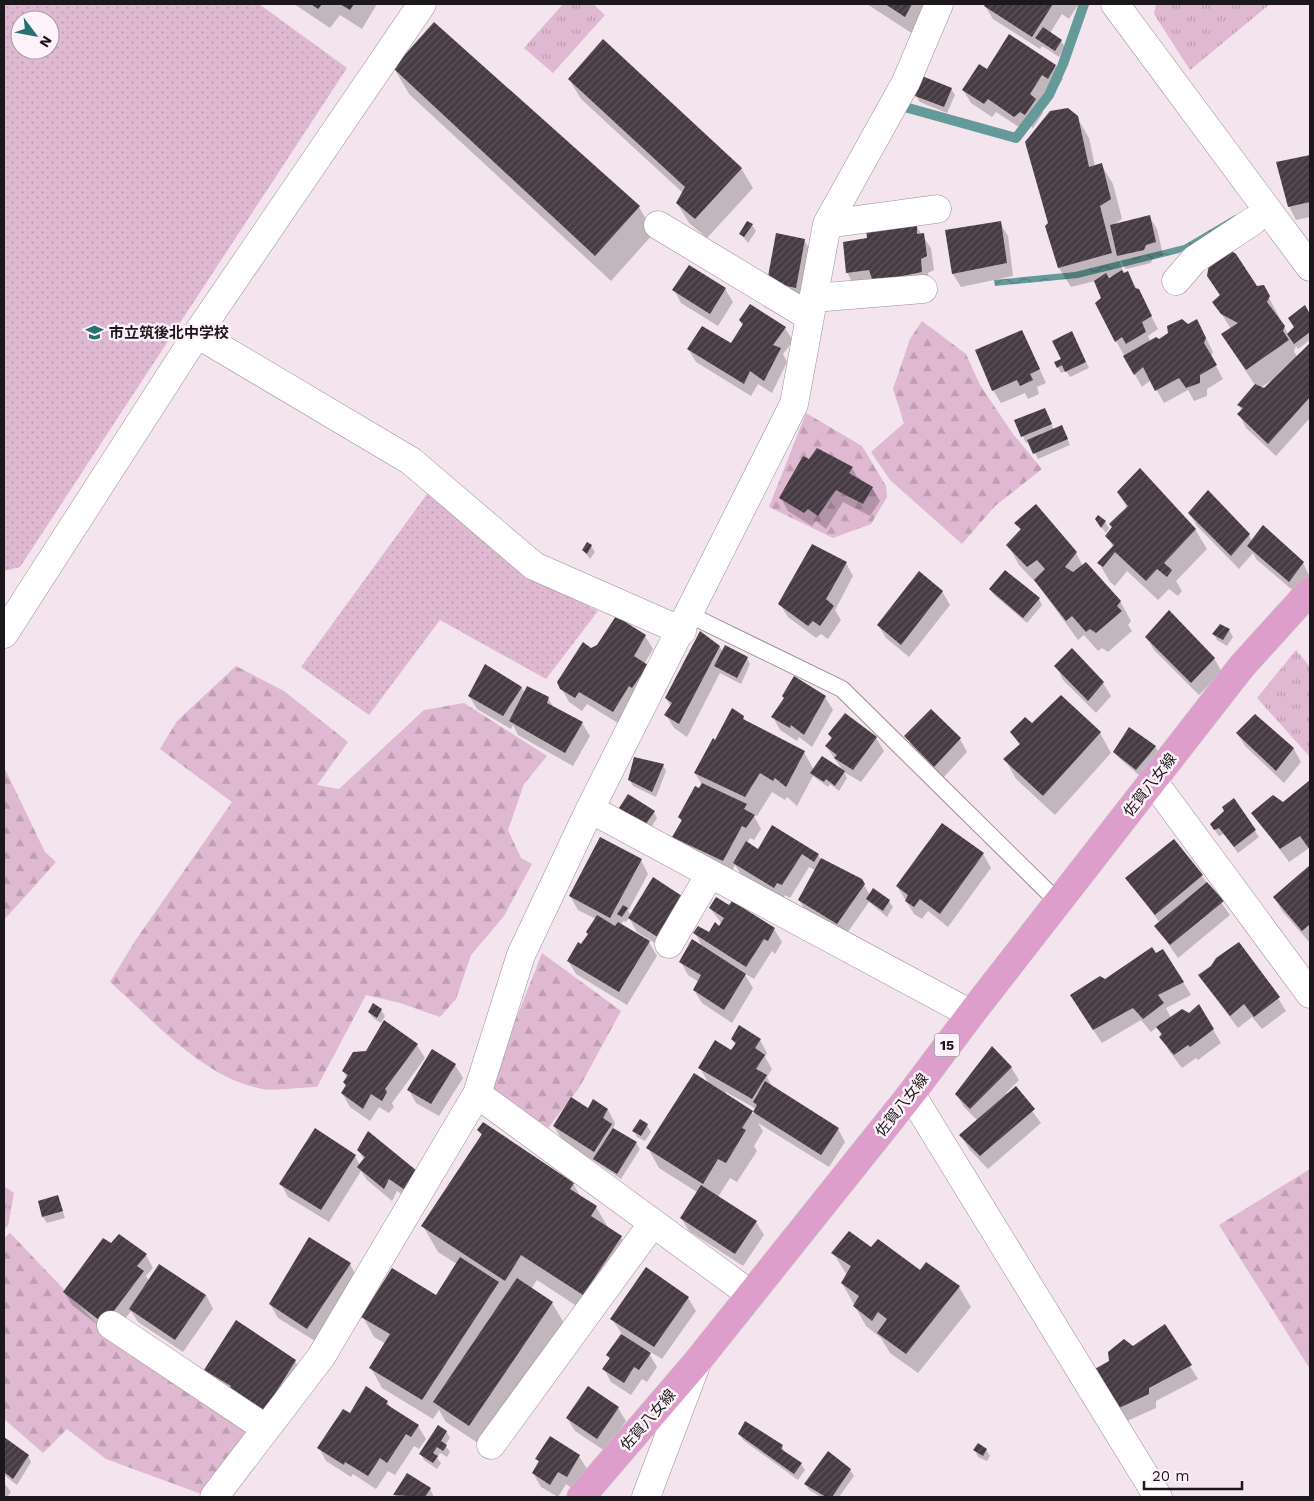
<svg xmlns="http://www.w3.org/2000/svg" width="1314" height="1501" viewBox="0 0 1314 1501" font-family="'Work Sans','Noto Sans JP',sans-serif">
	<style>
		.grass { fill: url(#grass-tufts) }
		.forest { fill: url(#forest-firs) }
		.park { fill: url(#park-dots); fill-rule: evenodd }
		.water { fill: url(#water-waves) }
		.shadow { fill: #0003; fill-rule: evenodd }
		.lines { fill: none; stroke-linecap: round; stroke-linejoin: round }
		.stream { stroke: #649a9a; stroke-width: 10 }
		.building { fill: url(#building-hatch) }
		.service-casing { stroke: #9c8e97; stroke-width: 18 }
		.minor-casing { stroke: #9c8e97; stroke-width: 29 }
		.tertiary-casing { stroke: #9c8e97; stroke-width: 29 }
		.primary-casing { stroke: #c9c7c8; stroke-width: 29 }
		.service { stroke: #fff; stroke-width: 16 }
		.minor { stroke: #fff; stroke-width: 28 }
		.tertiary { stroke: #fff; stroke-width: 28 }
		.primary { stroke: #dd9ecb; stroke-width: 28 }
		.labels { text-anchor: middle; stroke-width: 5; stroke-linejoin: round; paint-order: stroke }
		.shield { fill: #fef2fa; stroke: #60595d; stroke-width: 1 }
		.shield-label { font-size: 14px; font-weight: bold; fill: #1c171a }
		.poi-label { font-size: 15px; font-weight: bold; fill: #1c171a; stroke: #fef2fa; text-anchor: start }
		.street-label { font-size: 15px; fill: #1c171a; stroke: #fef2fa }
	</style>
	<defs>
		<pattern id="grass-tufts" width="24" height="20" patternUnits="userSpaceOnUse" patternTransform="scale(1.25)"><rect width="24" height="20" fill="#dfb8d1"/><path d="M3 7l-1-3M5 7V3M7 7l1-3M15 17l-1-3M17 17v-4M19 17l1-3" fill="none" stroke="#bf9db3"/></pattern>
		<pattern id="forest-firs" width="22" height="20" patternUnits="userSpaceOnUse" patternTransform="scale(1.25)"><rect width="22" height="20" fill="#dfb8d1"/><path d="M5 1l3.5 6h-7zM16 11l3.5 6h-7z" fill="#bf9db3"/></pattern>
		<pattern id="park-dots" width="8" height="8" patternUnits="userSpaceOnUse" patternTransform="scale(1.25)"><rect width="8" height="8" fill="#dfb8d1"/><path d="M2 2h.1M6 6h.1" fill="none" stroke="#bf9db3" stroke-width="1.8" stroke-linecap="round"/></pattern>
		<pattern id="water-waves" width="16" height="10" patternUnits="userSpaceOnUse" patternTransform="scale(1.25)"><rect width="16" height="10" fill="#649a9a"/><path d="M0 5q4-4 8 0t8 0" fill="none" stroke="#527d7d"/></pattern>
		<pattern id="building-hatch" width="6" height="6" patternUnits="userSpaceOnUse" patternTransform="scale(1.25)"><rect width="6" height="6" fill="#473b43"/><path d="M-1 1l2-2M0 6l6-6M5 7l2-2" fill="none" stroke="#5e545b"/></pattern>
	</defs>
	<rect width="100%" height="100%" fill="#f3e4ed"/>
	<path class="grass" d="M563,4H593L605,15L553,73L524,48Z
		M1156,4H1270L1190,70L1154,14Z
		M1296,650L1310,667V757L1257,698Z
		M4,1186L14,1193L8,1226L4,1229Z"/>
	<path class="forest" d="M922,321L966,354L980,385L1013,434L1042,469L995,506L962,544L890,480L871,452L904,423L893,389L910,339Z
		M806,413L862,446L886,486L887,497L871,524L833,538L769,507Z
		M236,666L284,691L348,742L317,785L339,789L424,710L464,703L547,756L524,784L508,830L521,858L532,864L504,916L471,955L456,999L440,1017L400,1003L366,995L317,1087C300,1087 280,1091 263,1089C204,1079 153,1020 110,982L135,941L232,802L160,749L177,721Z
		M4,767L45,852L56,862L4,920Z
		M542,953L621,1011L579,1088L548,1128L489,1088Z
		M1310,1169V1369L1219,1225Z
		M10,1233L99,1326L254,1428L204,1495L106,1459L67,1429L43,1453L4,1419V1238Z"/>
	<path class="park" d="M4,4H259L347,68L20,567L4,571ZM20,20H50V50H20Z
		M430,490L527,575L598,611L546,679L440,620L369,715L301,667Z"/>
	<path class="water" d="M1235,215L1239,220L1179,253L1078,278L995,286L994,280L1075,272L1184,245Z"/>
	<path class="shadow" d="M294,4H377L362,29L340,15L330,28Z
		M867,4H943L916,36Z
		M987,4H1077L1078,5L1069,19L1062,14L1050,33L1061,41L1065,47L1059,57L1042,46L1040,49L993,19L985,6Z
		M434,24L639,207L654,233L611,281L409,94L394,68Z
		M1055,66L1063,79L1055,91L1050,88L1038,106L1043,113L1033,128L1028,124L1022,129L996,112L992,117L971,103L963,90L987,71Z
		M569,79L741,168L753,188L707,238L689,223L677,203L683,193L581,99Z
		M951,89L955,95L947,113L920,102L916,96Z
		M1077,117L1089,138L1095,166L1101,164L1113,184L1122,219L1113,225L1149,216L1157,229L1163,255L1153,258L1151,263L1126,269L1119,259L1124,275L1128,272L1158,329L1148,336L1150,341L1204,334L1213,352L1211,357L1223,379L1207,389V396L1194,401L1188,390L1164,403L1151,380L1142,387L1116,341L1095,281L1071,287L1059,268L1049,224ZM1116,275L1109,280L1107,277Z
		M1310,157V217L1296,220L1289,206L1277,163Z
		M1000,223L1008,236L1013,276L961,287L953,274Z
		M752,225L756,231L748,243L741,234Z
		M916,226L931,248L934,270L928,273L929,285L854,286L847,272Z
		M804,240L812,253L803,300L776,295Z
		M1208,275L1257,288L1263,286L1288,334L1295,328L1304,307L1310,316V340L1298,349L1296,346L1294,351L1297,357L1310,344V418L1276,456L1246,428L1239,414L1242,411L1239,405L1255,385L1222,335L1231,329L1214,302L1220,296ZM1272,380L1264,390L1260,388Z
		M725,289L733,302L718,326L681,303L674,290Z
		M740,320L785,328L793,341L783,354L787,362L772,393L758,384L751,396L696,362L688,349L732,344L743,326Z
		M1022,331L1046,383L1037,387L1039,394L1028,399L1025,393L1001,403L993,390Z
		M1075,339L1089,368L1070,377L1066,371L1061,373L1056,363L1063,360Z
		M1048,415L1054,430L1065,433L1070,445L1038,459L1029,442L1026,443L1016,421Z
		M818,450L852,468L859,480L872,488L880,501L870,516L843,502L826,529L816,521L812,526L788,511L781,498Z
		M1118,492L1195,529L1207,549L1176,581L1182,591L1178,596L1169,589L1158,600L1127,571L1115,586L1110,582L1099,563L1114,548L1107,537L1127,508Z
		M1189,513L1249,535L1252,541L1303,563L1310,577L1297,594L1256,559L1253,553L1239,569L1197,526Z
		M1105,522L1109,528L1106,533L1100,525Z
		M1016,523L1076,553L1083,566L1120,601L1131,621L1128,625L1132,631L1108,652L1102,648L1098,651L1084,635L1078,640L1038,585L1019,565L1008,545L1021,531Z
		M591,546L595,552L590,559L583,550Z
		M846,563L853,576L835,610L841,620L828,639L821,634L816,638L788,617L780,604Z
		M990,589L1039,599L1042,605L1027,623L994,595Z
		M942,591L950,605L909,657L886,638L878,625Z
		M1220,625L1229,630L1233,637L1227,646L1217,640L1214,634Z
		M645,636L653,649L644,664L647,666L621,725L587,704L582,711L569,702L558,682L591,649Z
		M1147,637L1214,658L1222,672L1199,695L1154,650Z
		M719,646L723,652L747,658L750,664L741,684L720,673L687,737L674,728L666,715L671,707L666,698Z
		M486,666L522,688L525,694L548,698L554,708L582,723L590,736L573,766L518,735L513,725L511,729L477,709L469,696Z
		M1056,666L1103,683L1111,696L1096,713L1063,680Z
		M825,697L833,710L812,747L799,737L797,741L780,730L773,717L785,700Z
		M846,714L876,738L884,751L861,782L844,772L847,778L839,791L830,784L828,787L813,776L797,806L787,797L785,800L772,792L757,816L753,814L761,829L754,840L750,838L747,843L758,850L818,855L821,860L861,880L870,895L889,901L893,907L887,917L869,902L845,936L807,913L799,900L811,881L809,879L815,870L809,867L790,898L785,895L782,901L742,876L735,865L731,873L681,850L674,837L682,822L679,817L702,785L695,773L716,743L743,717L746,722L804,752L814,770L843,771L826,746Z
		M1256,716L1294,749L1301,762L1284,783L1245,746L1237,733Z
		M1032,724L1100,733L1111,753L1055,815L1016,779L1005,759L1020,746L1012,732Z
		M906,736L960,739L967,752L942,779L914,749Z
		M1155,746L1159,753L1140,776L1119,758L1115,752Z
		M663,765L666,771L656,797L633,786L629,779Z
		M1310,781V850L1309,848L1289,862L1253,813L1283,804Z
		M1234,800L1259,837L1238,853L1224,834L1219,836L1211,825L1226,811Z
		M620,808L654,812L657,818L649,831L624,814Z
		M942,824L983,854L991,868L948,927L928,911L922,919L914,914L897,886Z
		M641,860L648,874L628,911L631,915L654,879L666,950L637,932L629,918L626,922L623,921L621,925L649,942L657,956L627,1005L576,974L568,961L589,935L596,919L578,910L570,896Z
		M1310,866V943L1282,911L1275,898Z
		M1202,876L1230,915L1178,958L1156,926L1160,923L1127,878Z
		M710,908L774,929L782,942L775,954L772,951L754,979L744,973L753,988L732,1023L702,1003L694,990L699,982L688,975L681,962L703,948L695,933L709,934L722,924Z
		M1199,976L1278,998L1286,1011L1262,1029L1252,1017L1238,1028Z
		M1105,981L1183,982L1191,995L1166,1008L1171,1018L1189,1015L1199,1006L1221,1043L1198,1060L1196,1058L1182,1068L1169,1051L1157,1027L1151,1032L1141,1020L1102,1043L1079,1009Z
		M381,1010L385,1016L381,1023L373,1018L369,1012Z
		M385,1022L417,1045L425,1058L392,1103L394,1107L389,1113L379,1107L370,1121L350,1107L342,1093L346,1086L344,1083L347,1078L343,1071L367,1052Z
		M732,1039L760,1040L767,1053L765,1057L772,1069L767,1077L773,1088L838,1129L845,1142L829,1167L758,1123L763,1131L754,1146L757,1151L737,1182L730,1178L718,1197L756,1222L764,1235L743,1266L689,1231L681,1218L697,1192L659,1168L648,1148L709,1084L700,1068L731,1051L736,1046ZM726,1092L756,1109L753,1114L725,1094Z
		M455,1065L463,1078L439,1116L416,1103L409,1090Z
		M1011,1067L1019,1080L1006,1093L1008,1095L1015,1088L1041,1123L988,1169L969,1149L961,1135L978,1121L964,1107L956,1094Z
		M594,1101L608,1110L615,1123L613,1129L636,1143L640,1149L621,1179L562,1140L554,1126L588,1109Z
		M647,1125L651,1132L645,1141L637,1137L634,1131Z
		M478,1130L573,1183L581,1198L596,1207L609,1229L621,1237L636,1263L598,1320L537,1280L531,1289L552,1303L564,1323L481,1445L446,1422L439,1410L433,1419L382,1388L371,1368L386,1344L374,1337L363,1317L436,1297L457,1264L438,1252L423,1226L482,1136Z
		M368,1133L413,1202L397,1191L392,1201L367,1180L361,1171L329,1222L288,1197L281,1184L355,1156L360,1165L364,1160L358,1150Z
		M58,1197L65,1218L47,1223L43,1217Z
		M871,1248L959,1287L971,1307L918,1373L890,1353L881,1338L866,1326L842,1283L847,1275L833,1253Z
		M146,1255L153,1268L146,1276L149,1281L206,1295L213,1309L183,1352L138,1322L131,1311L112,1336L72,1305L64,1292Z
		M350,1264L357,1277L315,1341L278,1318L270,1304Z
		M688,1298L696,1311L662,1359L647,1350L657,1367L647,1382L642,1379L631,1395L611,1382L604,1369L610,1360L608,1355L622,1334L612,1319Z
		M1165,1326L1198,1379L1156,1401V1408L1127,1421L1102,1383L1111,1362Z
		M295,1361L303,1374L271,1426L213,1383L206,1370Z
		M588,1387L618,1408L626,1421L605,1451L575,1431L567,1418Z
		M387,1401L391,1409L418,1426L426,1439L419,1449L414,1446L395,1475L388,1471L376,1489L353,1474L351,1477L326,1461L319,1448L350,1415Z
		M446,1431L450,1438L445,1445L450,1452L447,1457L440,1453L437,1458L441,1463L437,1469L424,1460L421,1454Z
		M740,1434L782,1446L785,1453L801,1464L805,1470L798,1480L743,1440Z
		M550,1438L579,1456L587,1469L574,1490L566,1484L558,1497L541,1487L533,1473L540,1464L537,1459Z
		M4,1439L28,1455L31,1462L17,1485L4,1475Z
		M975,1450H986L990,1456L987,1461L978,1457Z
		M850,1470L854,1476L839,1497H821L809,1490L806,1484Z
		M407,1475L430,1489L434,1497H438H396L395,1495Z
		M4,1483L11,1492L7,1497H4Z"/>
	<g class="lines">
		<path class="stream" d="M901,106L1016,138L1049,95L1063,64L1084,4"/>
	</g>
	<path class="building" d="M311,4H322L318,9Z
		M340,4H354L350,10Z
		M885,4H912L905,17Z
		M985,4H1053L1032,37L984,6Z
		M434,22L640,206L595,256L393,68Z
		M1043,27L1062,40L1055,51L1035,38Z
		M1009,34L1056,65L1048,79L1042,75L1030,94L1036,99L1025,115L1020,112L1014,117L988,99L984,104L962,90L979,64L987,69Z
		M603,39L742,168L695,219L676,203L685,187L568,79Z
		M922,76L952,88L944,107L915,96Z
		M1068,108L1078,116L1089,167L1102,163L1111,199L1100,206L1112,253L1058,268L1045,226L1048,223L1025,142L1050,111Z
		M1310,155V202L1288,207L1276,162Z
		M1150,215L1156,242L1146,245L1144,250L1117,256L1110,225Z
		M747,221L753,224L744,237L739,234Z
		M1001,221L1007,263L952,274L945,230Z
		M917,225V234L924,233L927,256L921,259L922,272L873,282L869,270L846,273L843,242L867,238L866,229Z
		M776,233L805,239L796,288L767,282Z
		M1230,250L1236,254L1257,286L1264,285L1270,296L1267,302L1285,326L1283,331L1289,340L1246,370L1221,334L1238,323L1221,314L1212,302L1220,295L1207,276L1209,264Z
		M689,265L726,288L710,314L672,290Z
		M1122,270L1124,273L1128,271L1135,288L1139,289L1152,316L1142,322L1146,332L1126,344L1122,337L1115,342L1095,303L1101,298L1094,281L1106,273L1109,278Z
		M750,304L786,327L773,345L781,348L764,381L750,371L744,384L687,349L702,326L731,343L743,324L739,320Z
		M1305,305L1310,314V332L1294,344L1287,334L1294,327L1288,318Z
		M1182,319L1188,324L1197,319L1206,338L1204,343L1217,365L1200,375V383L1186,388L1179,378L1155,391L1143,367L1134,375L1123,356L1156,337L1159,339L1168,333L1167,326Z
		M1022,330L1040,369L1030,374L1033,380L1020,386L1017,380L992,391L975,350Z
		M1072,331L1086,362L1065,372L1062,365L1057,368L1054,362L1061,359L1052,341Z
		M1310,343V397L1268,444L1237,414L1243,408L1237,405L1255,384L1264,388Z
		M1045,408L1052,424L1021,437L1014,420Z
		M1062,425L1068,439L1033,454L1027,440Z
		M817,448L853,467L849,473L873,487L863,504L836,490L818,516L808,509L804,513L779,498L803,456L809,459Z
		M1140,468L1196,529L1164,563L1172,570L1167,577L1157,569L1146,581L1115,552L1103,567L1097,563L1114,545L1105,536L1112,527L1109,524L1128,506L1117,492Z
		M1208,490L1250,534L1231,556L1188,513Z
		M1036,504L1077,552L1065,567L1073,572L1086,562L1121,601L1117,606L1122,611L1096,633L1090,629L1086,632L1072,616L1066,621L1034,580L1045,569L1037,560L1027,567L1006,545L1021,529L1014,523Z
		M1098,515L1106,521L1101,528L1095,519Z
		M1263,525L1304,562L1289,582L1247,546Z
		M587,542L592,545L587,554L582,550Z
		M812,544L847,562L826,599L834,606L820,626L813,621L808,626L778,604Z
		M1005,570L1040,598L1023,618L989,589Z
		M919,571L943,591L901,645L877,625Z
		M1169,610L1215,658L1191,683L1145,637Z
		M616,616L646,635L634,656L648,665L632,688L629,686L613,712L579,692L575,698L560,689L557,682L583,642L591,648L597,645Z
		M1220,624L1230,629L1223,640L1212,634Z
		M700,631L720,646L679,724L664,715L672,703L665,698Z
		M725,645L748,657L737,678L714,666Z
		M1072,648L1104,682L1088,701L1054,666Z
		M485,664L522,687L503,716L468,696Z
		M794,676L826,696L804,735L791,725L790,728L771,717L784,698L782,696Z
		M527,686L549,697L547,703L583,722L565,753L509,721Z
		M1061,695L1101,732L1043,796L1003,759L1020,744L1010,732L1025,717L1032,723Z
		M732,708L744,716L743,719L805,751L786,787L775,778L773,781L760,773L745,797L694,773L713,738L715,740Z
		M931,709L961,738L934,767L904,736Z
		M845,713L877,737L853,770L834,758L837,755L825,746L832,738L828,734Z
		M1255,714L1294,748L1276,771L1236,733Z
		M1129,727L1156,746L1136,770L1113,752Z
		M822,756L845,771L835,786L826,779L824,782L810,773Z
		M634,757L664,764L652,792L628,780Z
		M1310,780V850L1300,836L1280,849L1251,813L1273,795L1283,802Z
		M702,783L747,804L744,809L755,815L746,828L742,826L723,861L672,837L682,820L678,817L695,786L699,788Z
		M628,794L655,811L645,825L619,808Z
		M1234,798L1256,830L1234,847L1219,828L1214,830L1210,824L1224,811L1222,807Z
		M942,823L984,853L940,914L920,899L914,907L905,901L908,895L896,886Z
		M772,825L819,854L814,862L802,854L782,885L777,883L774,888L733,863L746,841L758,849Z
		M600,837L642,859L610,918L569,896Z
		M1174,839L1203,875L1155,915L1125,878Z
		M821,858L862,879L865,884L837,924L798,900Z
		M1310,865V924L1302,931L1273,897Z
		M653,877L682,896L659,938L628,918Z
		M1207,882L1224,901L1170,945L1154,926Z
		M873,888L890,900L883,911L866,899Z
		M716,897L729,905L732,901L775,928L768,941L764,939L746,967L693,933L698,926L709,932L715,922L719,926L724,918L709,908Z
		M623,905L628,908L622,917L617,914Z
		M597,915L615,926L618,922L650,941L619,992L567,961L578,942L581,944L588,934L586,932Z
		M692,939L746,974L724,1010L693,990L701,975L679,962Z
		M1239,942L1280,997L1254,1017L1244,1004L1230,1016L1198,975L1211,966L1216,958Z
		M1152,947L1156,953L1163,949L1184,982L1158,995L1164,1003L1143,1019L1133,1008L1093,1030L1070,995L1100,976L1105,979Z
		M373,1003L382,1009L377,1018L368,1012Z
		M1199,1004L1214,1029L1190,1047L1188,1045L1174,1055L1159,1037L1162,1034L1156,1027L1182,1009L1189,1013Z
		M384,1020L418,1044L385,1089L387,1092L382,1101L371,1094L363,1109L341,1093L346,1085L343,1082L348,1075L342,1071L353,1052L366,1051Z
		M739,1025L761,1039L755,1048L765,1055L756,1069L767,1075L752,1099L698,1068L715,1040L731,1050L736,1043L731,1039Z
		M992,1046L1012,1067L970,1109L955,1094Z
		M432,1049L456,1064L431,1104L407,1090Z
		M694,1073L753,1111L742,1128L746,1130L726,1163L718,1159L703,1184L646,1148Z
		M765,1081L839,1128L821,1155L753,1112L757,1105L753,1102Z
		M1016,1086L1035,1109L980,1156L959,1135Z
		M571,1097L588,1108L593,1099L608,1109L603,1118L612,1124L594,1152L553,1126Z
		M640,1119L648,1124L641,1136L632,1131Z
		M483,1122L574,1183L570,1189L597,1206L591,1216L622,1236L583,1295L521,1255L505,1281L421,1226L482,1134L477,1130Z
		M315,1128L356,1155L321,1210L279,1184Z
		M613,1128L637,1142L617,1174L593,1159Z
		M368,1131L417,1171L405,1190L389,1179L384,1189L357,1167L365,1157L357,1150Z
		M701,1185L757,1221L735,1254L680,1218Z
		M58,1195L63,1211L42,1217L38,1201Z
		M849,1231L871,1247L878,1239L920,1270L926,1262L960,1286L906,1354L877,1333L887,1319L878,1312L872,1321L853,1306L859,1296L841,1283L851,1266L831,1253Z
		M119,1234L147,1254L137,1266L144,1271L104,1324L63,1292L103,1238L111,1243Z
		M309,1237L351,1263L307,1329L269,1304Z
		M460,1257L499,1282L422,1400L369,1368L390,1334L361,1317L392,1268L436,1295Z
		M159,1264L206,1295L175,1340L129,1309Z
		M646,1267L689,1297L654,1347L610,1319Z
		M517,1278L553,1302L469,1426L433,1402Z
		M236,1320L296,1360L263,1413L227,1393L231,1386L204,1370Z
		M1165,1324L1192,1365L1149,1388V1394L1119,1408L1093,1370L1109,1361L1108,1352L1124,1339L1133,1346Z
		M621,1334L651,1353L639,1370L634,1367L624,1383L602,1369L610,1358L606,1355Z
		M366,1386L388,1401L386,1404L419,1425L411,1437L406,1434L387,1463L380,1458L368,1476L345,1462L344,1465L317,1448L343,1409L350,1413Z
		M588,1386L619,1407L597,1439L566,1418Z
		M745,1421L783,1445L781,1449L802,1463L794,1474L738,1434Z
		M438,1425L447,1431L441,1441L447,1445L443,1451L437,1447L433,1453L438,1456L433,1463L419,1454Z
		M550,1436L580,1455L567,1477L558,1472L550,1485L532,1473L539,1461L535,1459Z
		M4,1437L29,1455L13,1479L4,1472Z
		M978,1443L987,1449L983,1456L973,1450Z
		M828,1451L851,1469L832,1497H826L804,1484Z
		M407,1473L431,1488L425,1497L393,1495Z"/>
	<g class="lines">
		<defs>
			<path id="service" d="M690,615L842,689L1059,903"/>
			<path id="minor" d="M827,224L937,209
				M658,225L810,317
				M1176,281L1194,260L1253,221
				M813,298L923,289
				M197,334L411,461L534,566L682,631
				M4,634L197,334L422,4
				M1153,781L1310,994
				M590,809L971,1014
				M669,944L710,874
				M477,1094L750,1294
				M911,1094L1158,1497
				M111,1325L265,1428
				M491,1445L653,1223
				M214,1497L321,1357L477,1094L521,955L590,809L794,404L827,224L906,82L939,4
				M646,1497L696,1365"/>
			<path id="tertiary" d="M1115,4L1310,267"/>
			<path id="primary" d="M581,1497L696,1363L911,1094L971,1014L1242,666L1310,591"/>
		</defs>
		<use href="#service" class="service-casing"/>
		<use href="#minor" class="minor-casing"/>
		<use href="#tertiary" class="tertiary-casing"/>
		<use href="#primary" class="primary-casing"/>
		<use href="#service" class="service"/>
		<use href="#minor" class="minor"/>
		<use href="#tertiary" class="tertiary"/>
		<use href="#primary" class="primary"/>
	</g>
	<defs>
		<symbol id="school-bare" viewBox="-9 -9 18 18"><path d="M0-5L7-2L0 1L-7-2ZM-4 1L0 2.5L4 1V4Q0 6-4 4Z" fill="#267171" stroke="#fef2fa" stroke-width="2.5" paint-order="stroke"/></symbol>
	</defs>
	<g fill-rule="evenodd">
		<use href="#school-bare" x="82" y="320" width="25" height="25"/>
	</g>
	<g class="labels">
		<rect class="shield" x="934.5" y="1033.5" width="25" height="23" rx="4"/>
		<g class="shield-label">
			<text x="947" y="1050">15</text>
		</g>
		<g class="poi-label">
			<text x="109" y="338">市立筑後北中学校</text>
		</g>
		<g class="street-label">
			<text transform="translate(1150 785) rotate(-52)" y="5">佐賀八女線</text>
			<text transform="translate(902 1105) rotate(-52)" y="5">佐賀八女線</text>
			<text transform="translate(648 1420) rotate(-49)" y="5">佐賀八女線</text>
		</g>
	</g>
	<rect width="1314" height="1501" fill="none" stroke="#1c171a" stroke-width="10"/>
	<g transform="translate(35 35) rotate(122)"><circle r="24" fill="#fef2fa" stroke="#a49aa0"/>
	<path d="M0-4L9 19L0 12L-9 19Z" fill="#267171"/>
	<text y="-8" font-size="14" font-weight="bold" text-anchor="middle" fill="#1c171a">N</text>
	</g>
	<path d="M1144 1481v8h98v-8" fill="none" stroke="#1c171a" stroke-width="2.5"/>
	<text x="1152" y="1481" font-size="15" fill="#1c171a" stroke="#fef2fa" stroke-width="4" paint-order="stroke">20 m</text>
</svg>
